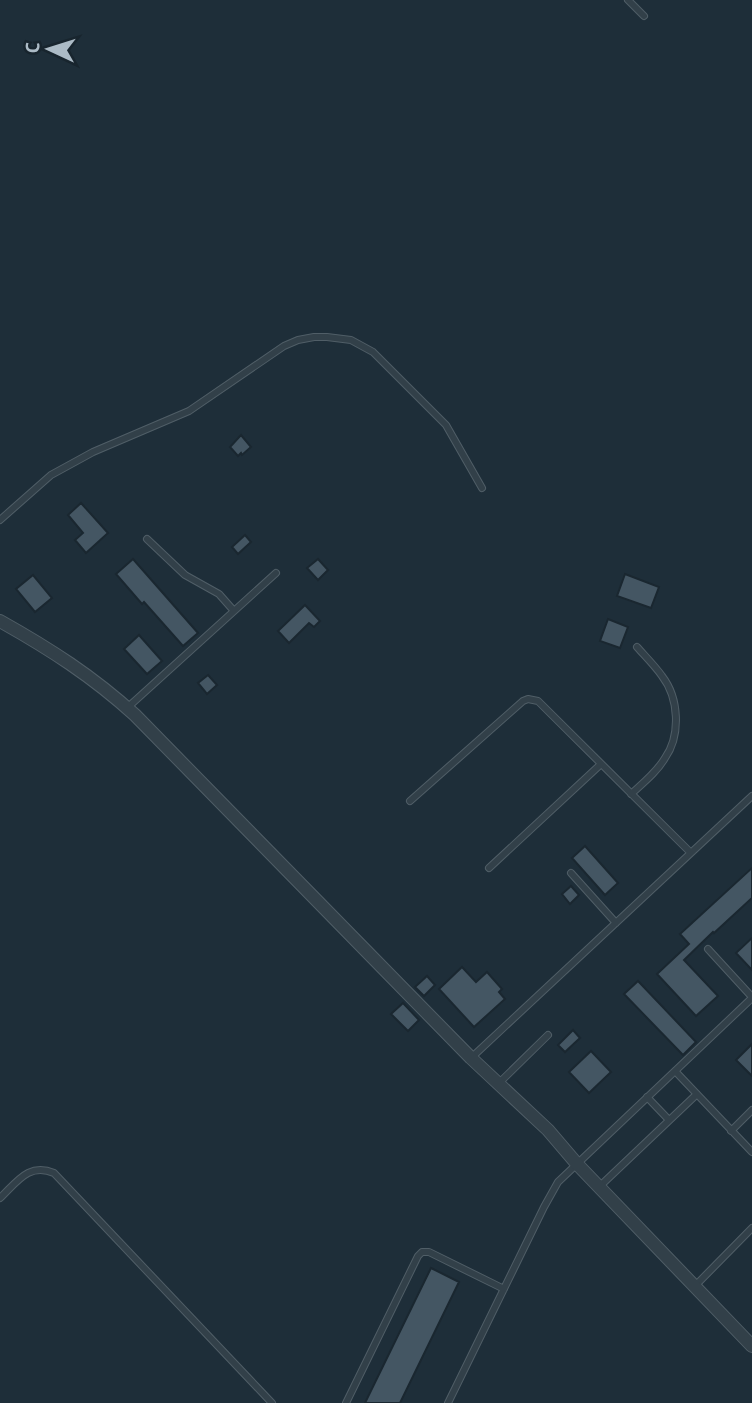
<svg xmlns="http://www.w3.org/2000/svg" width="752" height="1403" viewBox="0 0 752 1403" font-family="'PT Sans',sans-serif">
	<style>
		.building { fill: #445663; stroke: #1a2730; stroke-width: 2 }
		.lines { fill: none; stroke-linecap: round; stroke-linejoin: round }
		.lane-casing { stroke: #505e67; stroke-width: 8 }
		.street-casing { stroke: #505e67; stroke-width: 14 }
		.lane { stroke: #324049; stroke-width: 6 }
		.street { stroke: #324049; stroke-width: 12 }
	</style>
	<rect width="100%" height="100%" fill="#1e2e39"/>
	<path class="building" d="M241,435L251,447L242,455L241,453L238,456L230,447Z
		M81,503L108,533L86,553L75,540L83,533L68,515Z
		M245,535L251,542L238,554L232,547Z
		M133,559L198,633L183,646L144,602L142,604L116,574Z
		M318,559L328,570L318,580L307,568Z
		M625,574L659,587L651,608L617,596Z
		M33,575L52,598L35,612L16,589Z
		M305,605L320,621L314,627L309,623L289,643L278,631Z
		M608,619L628,627L620,648L600,641Z
		M139,635L162,661L147,674L124,649Z
		M208,675L217,685L207,694L198,683Z
		M585,846L618,883L605,895L572,858Z
		M752,868V898L714,933L713,932L684,960L718,996L696,1016L657,974L689,944L680,934Z
		M571,886L579,895L570,904L562,894Z
		M752,938V970L736,953Z
		M462,967L476,982L487,972L502,989L499,992L505,999L474,1027L439,989Z
		M427,976L435,985L424,996L415,987Z
		M638,981L696,1042L683,1055L624,994Z
		M403,1003L419,1020L408,1031L391,1014Z
		M573,1030L580,1038L565,1052L558,1045Z
		M752,1044V1076L736,1060Z
		M591,1051L611,1072L589,1093L569,1072Z
		M431,1268L459,1282L400,1403H365Z"/>
	<g class="lines">
		<defs>
			<path id="lane" d="M628,0L644,16
				M0,520L51,475L93,452L189,411L284,346L298,340L314,337H327L351,340L373,352L446,425L482,488
				M147,539L185,575L219,594L234,611
				M127,708L276,573
				M631,794C643,783 657,772 665,758C681,735 679,698 662,676C655,666 645,656 637,647
				M410,801L523,701L528,699L538,701L691,853
				M489,868L601,764
				M571,873L616,923
				M708,949L752,997
				M471,1058L752,796
				M675,1071L752,1152
				M498,1084L548,1035
				M647,1097L669,1120
				M731,1131L752,1110
				M599,1187L697,1094
				M0,1198C17,1182 29,1162 54,1173L272,1403
				M695,1286L752,1228
				M346,1403L418,1256L422,1252H429L504,1289
				M448,1403L544,1207L558,1182L752,998"/>
			<path id="street" d="M0,621C50,649 92,676 135,715L471,1058L548,1130L577,1164L752,1346"/>
		</defs>
		<use href="#lane" class="lane-casing"/>
		<use href="#street" class="street-casing"/>
		<use href="#lane" class="lane"/>
		<use href="#street" class="street"/>
	</g>
	<g transform="translate(49 49) rotate(274)" stroke="#18252e" stroke-width="5" paint-order="stroke">
	<path d="M0-5L12 26L0 18L-12 26Z" fill="#acbbc6"/>
	<text y="-10" font-size="19" font-weight="bold" text-anchor="middle" fill="#acbbc6">С</text>
	</g>
</svg>
